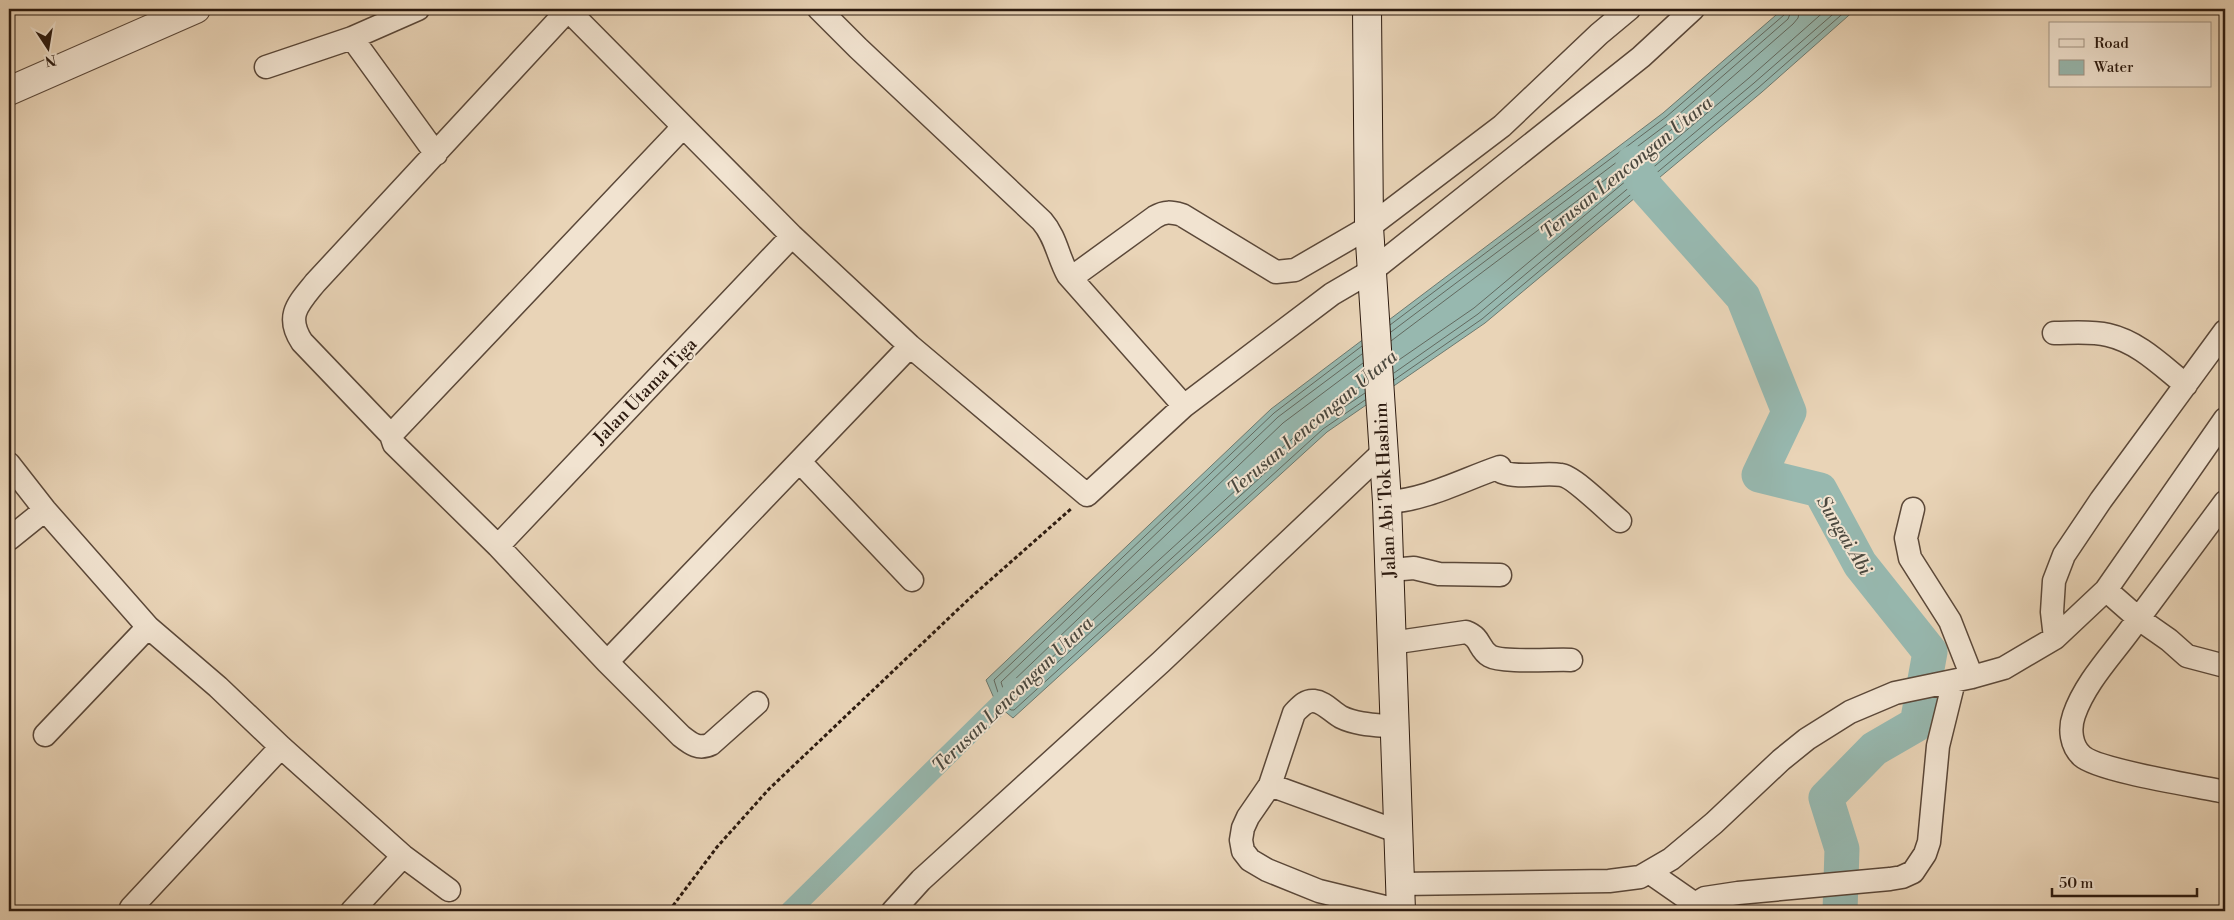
<svg xmlns="http://www.w3.org/2000/svg" width="2234" height="920" viewBox="0 0 2234 920" font-family="'Libre Bodoni',serif">
	<style>
		.water { fill: #97b8af; stroke: #6c796f }
		.lines { fill: none; stroke-linecap: round; stroke-linejoin: round }
		.shore { stroke: #62695f; stroke-width: 1 }
		.canal { stroke: #97b8af; stroke-width: 20 }
		.river { stroke: #97b8af; stroke-width: 35 }
		.minor-casing { stroke: #5b4839; stroke-width: 25 }
		.tertiary-casing { stroke: #5b4839; stroke-width: 30 }
		.secondary-casing { stroke: #2c1a0f; stroke-width: 30 }
		.path { stroke: #2c1a0f; stroke-width: 3; stroke-dasharray: 4 2.5; stroke-linecap: butt }
		.minor { stroke: #f1e3d0; stroke-width: 22 }
		.tertiary { stroke: #f1e3d0; stroke-width: 28 }
		.secondary { stroke: #f1e3d0; stroke-width: 28 }
		.labels { text-anchor: middle; stroke-width: 4; stroke-linejoin: round; paint-order: stroke }
		.street-label { font-size: 18px; fill: #2c1a0f; stroke: #f1e3d0 }
		.water-label { font-size: 19px; font-style: italic; fill: #4c493f; stroke: #f1e3d0 }
	</style>
	<rect width="100%" height="100%" fill="#e9d4b7"/>
	<filter id="stains"><feTurbulence type="fractalNoise" baseFrequency=".004" numOctaves="4"/><feColorMatrix values="0 0 0 0 .2 0 0 0 0 .09 0 0 0 0 .02 0 0 0 .5 -.17"/></filter>
	<radialGradient id="worn" r=".72"><stop offset=".6" stop-color="#630" stop-opacity="0"/><stop offset="1" stop-color="#630" stop-opacity=".3"/></radialGradient>
	<path class="water" d="M1783,9H1856L1762,92L1485,323L1327,432L1013,718L997,705L986,680L1271,409L1663,113Z"/>
	<g class="lines">
		<path class="shore" d="M1390,325L1666,117L1784,15L1786,9
			M1391,332L1670,122L1788,19L1792,9
			M1391,341L1675,127L1793,24L1798,18L1800,9
			M1362,346L1274,413L994,680L1001,702L1011,710H1014L1323,429L1365,400
			M1362,354L1278,417L1001,682L1006,698L1014,702L1319,424L1365,393
			M1363,363L1283,423L1010,684L1011,690L1015,691L1314,419L1364,384
			M1393,364L1474,308L1749,78L1827,9
			M1394,373L1478,314L1754,83L1839,9
			M1394,380L1482,319L1758,88L1848,9"/>
		<path class="canal" d="M790,911L1016,688"/>
		<path class="river" d="M1633,163L1647,189L1743,297L1789,412L1759,475L1820,490L1860,564L1930,652L1917,724L1874,749L1826,798L1842,849L1840,911"/>
		<defs>
			<path id="minor" d="M567,9L792,236L910,346L1087,495L1184,406L1332,294L1373,270L1641,57L1693,9
				M819,9L858,48L1042,221C1056,237 1058,257 1068,275L1184,406
				M352,38L436,154
				M266,67L352,38L418,9
				M683,127L391,435L394,444L498,546L607,662L681,736C691,744 699,750 711,744L757,703
				M1071,278L1155,217C1165,211 1171,212 1182,215L1276,272L1295,270L1369,227L1502,126L1599,34L1629,9
				M2054,333C2072,333 2091,331 2108,335C2139,342 2162,366 2186,385
				M391,435L302,342C285,316 298,304 315,283L568,10
				M800,462L912,580
				M9,464L45,510L148,627L218,687L281,747L403,856L449,890
				M1387,502C1426,500 1462,480 1500,467L1502,472C1520,479 1542,472 1561,475C1573,476 1608,511 1620,521
				M2225,502C2194,544 2162,587 2130,630C2111,656 2085,683 2074,715C2069,729 2071,746 2082,756C2099,771 2198,786 2225,792
				M1913,509L1906,538L1910,558L1950,621L1972,677
				M9,539L45,510
				M498,546L792,236
				M1390,570L1414,568L1439,574L1500,575
				M2106,590L2139,619L2169,640L2187,656L2225,666
				M2055,638L2052,612L2054,581L2064,555L2101,500L2225,331
				M1391,643L1466,632C1482,638 1478,649 1490,656C1502,663 1555,659 1571,660
				M607,662L910,346
				M1396,727C1378,725 1357,725 1341,717C1332,712 1324,702 1314,701C1305,700 1300,707 1294,713L1270,785L1248,817L1243,828L1241,840L1243,851L1250,860L1267,870L1319,891L1401,911
				M45,735L148,627
				M1270,785L1399,832
				M1649,872L1695,904L1705,898L1738,893L1890,879L1902,877L1913,872L1925,854L1929,842L1938,746L1954,681
				M1400,884L1609,881L1640,877L1671,859L1714,823L1781,760L1807,739L1850,712L1895,693L1972,677L2004,668L2055,638L2106,590L2225,419
				M131,908L281,747
				M352,911L403,856
				M893,911L921,880L1161,662L1383,452"/>
			<path id="tertiary" d="M9,91L196,9"/>
			<path id="secondary" d="M1367,9L1369,227L1387,502L1401,911"/>
		</defs>
		<use href="#minor" class="minor-casing"/>
		<use href="#tertiary" class="tertiary-casing"/>
		<use href="#secondary" class="secondary-casing"/>
		<path class="path" d="M669,911L717,847L769,789L970,598L1072,508"/>
		<use href="#minor" class="minor"/>
		<use href="#tertiary" class="tertiary"/>
		<use href="#secondary" class="secondary"/>
	</g>
	<g class="labels">
		<g class="street-label">
			<text transform="translate(645 391) rotate(-46)" y="6">Jalan Utama Tiga</text>
			<text transform="translate(1385 490) rotate(-93)" y="6">Jalan Abi Tok Hashim</text>
		</g>
		<g class="water-label">
			<text transform="translate(1626 167) rotate(-39)" y="7">Terusan Lencongan Utara</text>
			<text transform="translate(1312 422) rotate(-40)" y="7">Terusan Lencongan Utara</text>
			<text transform="translate(1845 535) rotate(59)" y="7">Sungai Abi</text>
			<text transform="translate(1012 694) rotate(-44)" y="7">Terusan Lencongan Utara</text>
		</g>
	</g>
	<rect width="2234" height="920" fill="none" stroke="#e9d4b7" stroke-width="30"/>
	<rect x="10" y="10" width="2214" height="900" fill="none" stroke="#2c1a0f" stroke-width="2.5"/>
	<rect x="15" y="15" width="2204" height="890" fill="none" stroke="#2c1a0f"/>
	<rect x="2049" y="22" width="162" height="65" fill="#f1e3d0" stroke="#a29383"/>
	<rect x="2059" y="39" width="25" height="8" fill="#f1e3d0" stroke="#a29383"/>
	<text x="2094" y="48" font-size="15" fill="#2c1a0f">Road</text>
	<rect x="2059" y="60" width="25" height="15" fill="#97b8af" stroke="#a29383"/>
	<text x="2094" y="72" font-size="15" fill="#2c1a0f">Water</text>
	<g transform="translate(48 48) rotate(168)" stroke="#f1e3d0" stroke-width="4" paint-order="stroke">
	<path d="M0-4L9 19L0 12L-9 19Z" fill="#2c1a0f"/>
	<text y="-8" font-size="14" font-weight="bold" text-anchor="middle" fill="#2c1a0f">N</text>
	</g>
	<path d="M2052 888v8h145v-8" fill="none" stroke="#2c1a0f" stroke-width="2.5"/>
	<text x="2059" y="888" font-size="15" fill="#2c1a0f" stroke="#f1e3d0" stroke-width="4" paint-order="stroke">50 m</text>
	<rect width="100%" height="100%" filter="url(#stains)"/>
	<rect width="100%" height="100%" fill="url(#worn)"/>
</svg>
